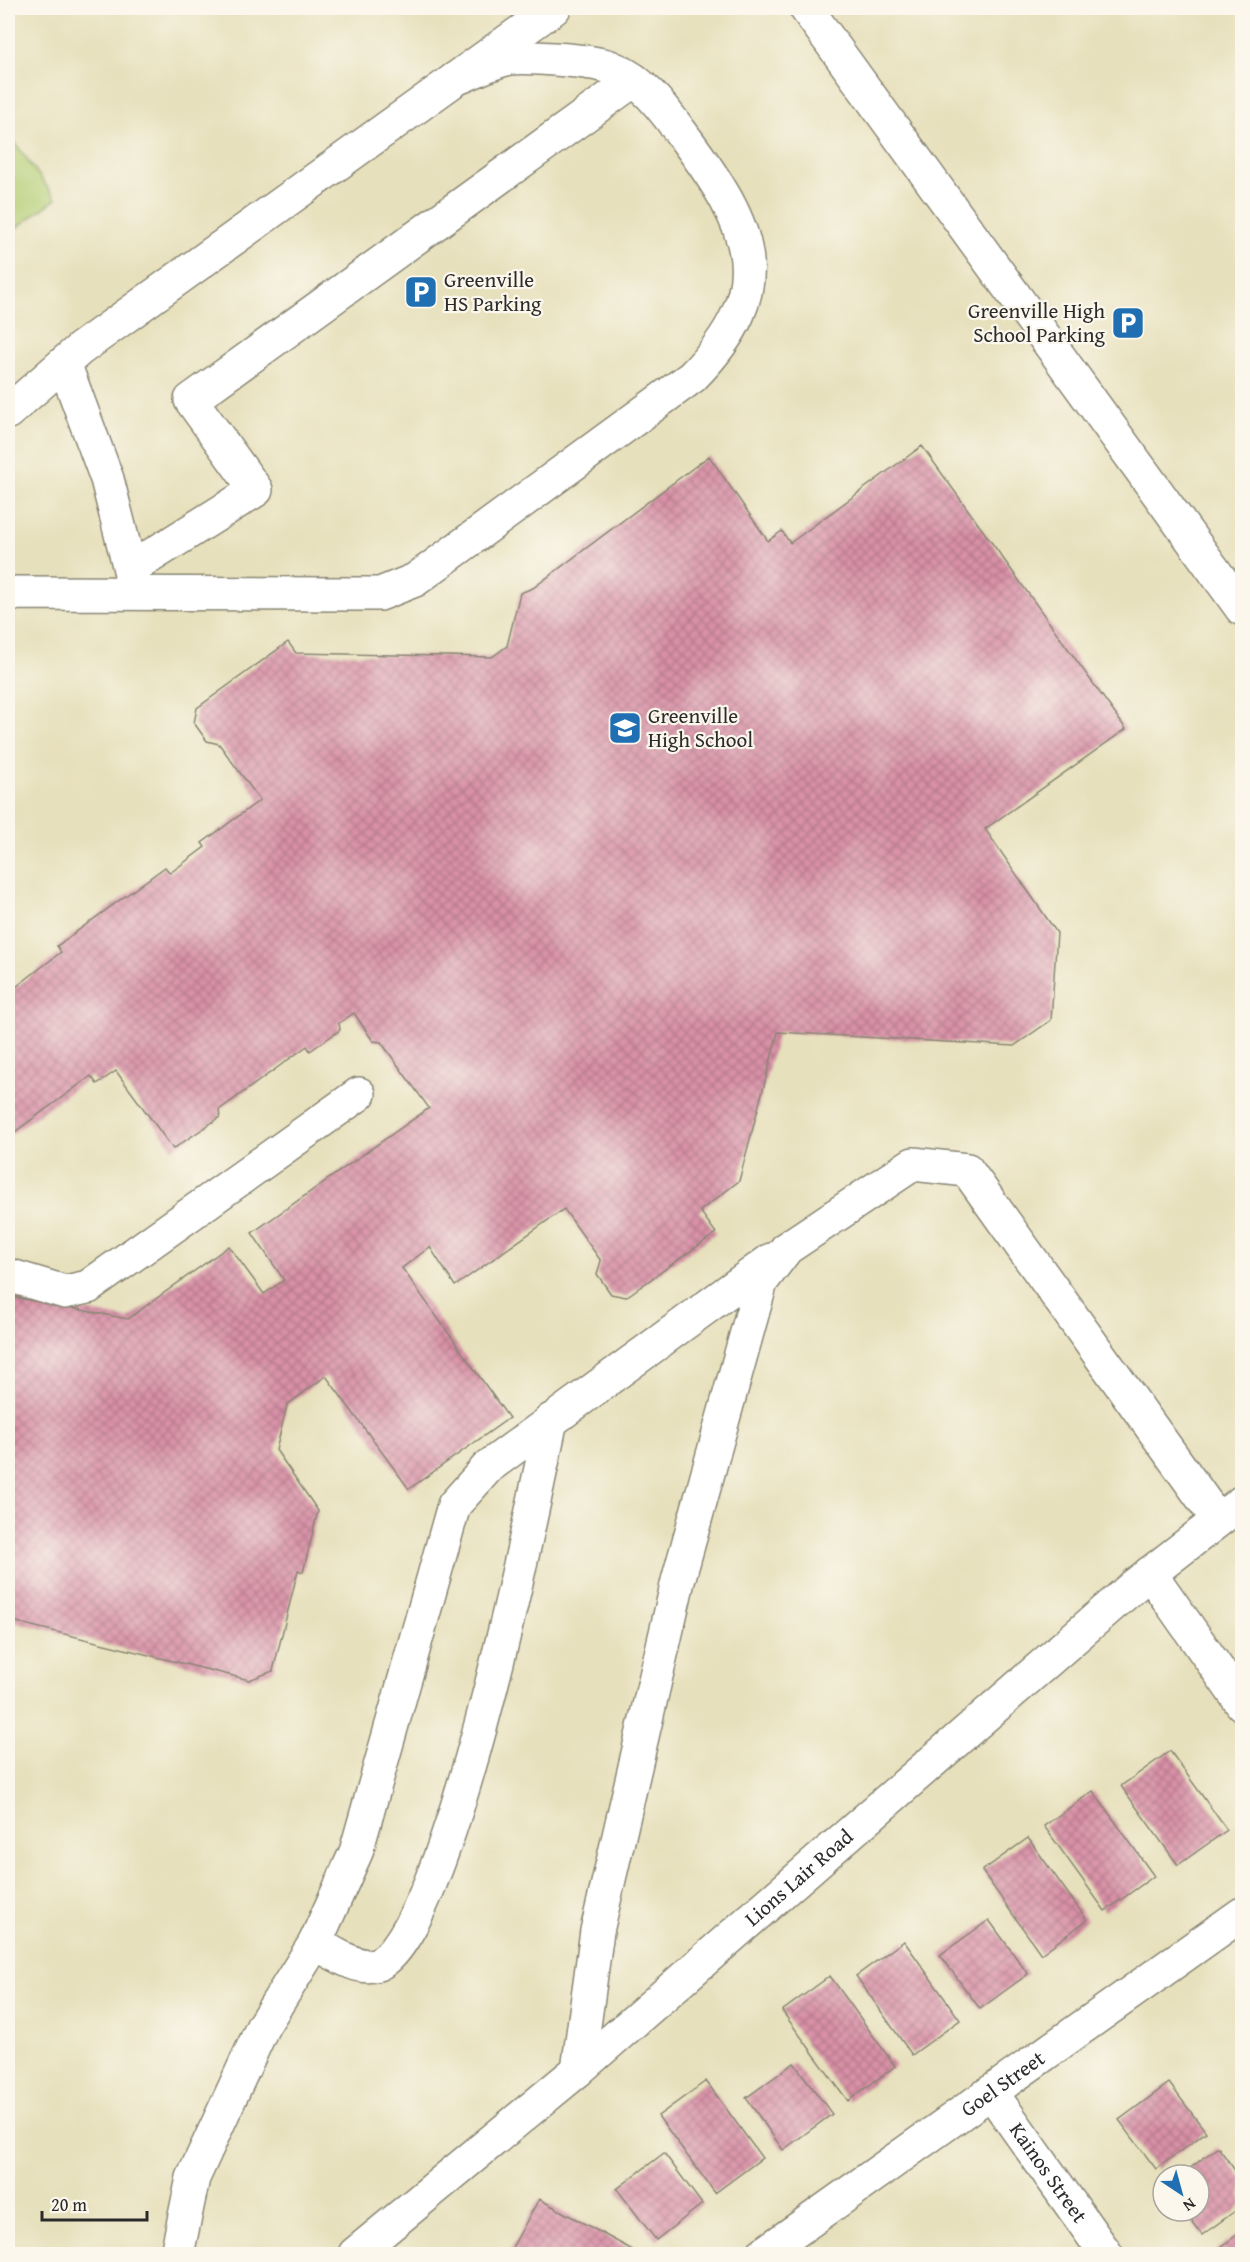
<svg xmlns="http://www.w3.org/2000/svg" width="1250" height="2262" viewBox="0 0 1250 2262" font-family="'Gentium Book Plus',serif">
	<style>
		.green { fill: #b1cc71; stroke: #6e7c4e; stroke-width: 1.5 }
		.building { fill: url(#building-cross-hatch) }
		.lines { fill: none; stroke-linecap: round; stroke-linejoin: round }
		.minor-casing { stroke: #898674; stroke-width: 36 }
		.minor { stroke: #fff; stroke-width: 33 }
		.labels { text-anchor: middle; stroke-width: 4.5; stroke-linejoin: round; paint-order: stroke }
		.poi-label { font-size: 21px; fill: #2b2b2b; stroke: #fbf7ec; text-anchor: start }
		.street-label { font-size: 21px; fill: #2b2b2b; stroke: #fbf7ec }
	</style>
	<defs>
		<pattern id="building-cross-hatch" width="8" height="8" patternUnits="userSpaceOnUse" patternTransform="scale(1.5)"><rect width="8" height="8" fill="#d991a7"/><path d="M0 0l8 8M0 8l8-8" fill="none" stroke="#b07788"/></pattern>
	</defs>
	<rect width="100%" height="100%" fill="#fbf7ec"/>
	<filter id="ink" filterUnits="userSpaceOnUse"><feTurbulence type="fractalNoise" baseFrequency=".0167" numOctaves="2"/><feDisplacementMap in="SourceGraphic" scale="12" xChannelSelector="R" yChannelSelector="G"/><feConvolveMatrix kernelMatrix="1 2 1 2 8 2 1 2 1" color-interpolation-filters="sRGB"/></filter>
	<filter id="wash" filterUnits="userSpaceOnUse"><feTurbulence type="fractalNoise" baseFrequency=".008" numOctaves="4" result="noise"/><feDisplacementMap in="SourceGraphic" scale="24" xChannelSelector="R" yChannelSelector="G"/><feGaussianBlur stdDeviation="1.35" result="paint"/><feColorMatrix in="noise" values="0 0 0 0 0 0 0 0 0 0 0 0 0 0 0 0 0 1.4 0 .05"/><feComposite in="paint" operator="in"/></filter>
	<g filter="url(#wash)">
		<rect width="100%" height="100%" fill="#e7e0bc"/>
		<path class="green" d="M8,133L56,199L8,234Z"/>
		<g id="blocks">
			<path class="building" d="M922,446L1126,729L985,829L1057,933L1051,1020L1014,1046L778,1032L739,1181L700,1211L716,1233L626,1297L611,1294L597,1274L601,1261L564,1209L455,1286L430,1247L402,1268L509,1418L409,1489L326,1376L287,1405L276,1450L318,1511L303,1572L298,1570L273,1671L249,1680L8,1620V1296L128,1319L229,1246L264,1294L284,1280L252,1233L429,1108L381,1042L373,1041L354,1013L339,1023L340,1030L310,1051L307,1046L219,1110L220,1117L173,1149L116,1071L97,1084L91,1076L8,1137V993L61,952L57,946L165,867L170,873L205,847L202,843L260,800L219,744L207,741L194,723L197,708L288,642L296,653L492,657L507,646L520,593L533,588L709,456L768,541L782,531L790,543Z
				M1170,1751L1227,1830L1178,1865L1121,1786Z
				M1093,1791L1154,1876L1105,1911L1044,1826Z
				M1028,1838L1087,1920L1041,1954L982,1871Z
				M989,1920L1028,1974L980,2009L940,1955Z
				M904,1941L960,2020L912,2055L856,1976Z
				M830,1976L895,2066L848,2101L782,2011Z
				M794,2063L832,2114L783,2150L746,2098Z
				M706,2081L762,2158L715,2193L658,2116Z
				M1169,2083L1206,2132L1156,2169L1119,2120Z
				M1218,2147L1242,2180V2206L1202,2235L1184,2211H1199V2175H1181Z
				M664,2153L702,2204L656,2240L617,2189Z
				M539,2199L640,2254H512L509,2253Z
				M1242,2231V2254H1212Z"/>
		</g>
	</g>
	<g filter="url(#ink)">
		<use href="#blocks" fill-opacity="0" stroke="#898674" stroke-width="1.5"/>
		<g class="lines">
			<defs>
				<g id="minor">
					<path d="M806,8L1242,609"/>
					<path d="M64,363L107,479L135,589"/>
					<path d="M8,412L80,349L554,8"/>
					<path d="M130,569L256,490L191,400L634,80"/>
					<path d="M8,596L17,593L380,594L415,580L692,377C781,287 751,227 685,138C664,110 644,80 610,67C593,61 523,55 506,59C489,63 471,73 455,79"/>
					<path d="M8,1275L65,1292L88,1287L359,1094"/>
					<path d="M1150,1573L1242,1704"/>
					<path d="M315,1943C331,1951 358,1972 378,1964C448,1934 533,1507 551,1420"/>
					<path d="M578,2070L597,1931L678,1581L761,1282L787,1248L913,1164L967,1170L1218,1520"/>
					<path id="s1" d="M991,2092L1106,2254"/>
					<path d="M177,2254L193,2178L263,2026L315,1943L356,1852L454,1505L488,1467L771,1260"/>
					<path id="s2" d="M355,2254L578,2070L1135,1585L1242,1502"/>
					<path id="s3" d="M763,2254L1242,1914"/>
				</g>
			</defs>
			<use href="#minor" class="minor-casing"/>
			<use href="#minor" class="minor"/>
		</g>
	</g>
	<defs>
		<symbol id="parking-square" viewBox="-11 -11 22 22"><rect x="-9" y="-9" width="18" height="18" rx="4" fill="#1f6fb2" stroke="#fbf7ec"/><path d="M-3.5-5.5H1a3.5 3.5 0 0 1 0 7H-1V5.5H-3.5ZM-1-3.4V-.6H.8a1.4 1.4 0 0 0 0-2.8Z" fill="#fff"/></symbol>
		<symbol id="school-square" viewBox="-11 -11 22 22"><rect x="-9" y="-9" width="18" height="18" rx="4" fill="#1f6fb2" stroke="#fbf7ec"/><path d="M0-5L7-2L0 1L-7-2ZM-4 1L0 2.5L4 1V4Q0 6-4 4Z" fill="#fff"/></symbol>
	</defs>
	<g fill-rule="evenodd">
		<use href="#parking-square" x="402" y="273" width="38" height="38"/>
		<use href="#parking-square" x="1109" y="304" width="38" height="38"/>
		<use href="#school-square" x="606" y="709" width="38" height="38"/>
	</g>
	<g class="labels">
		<g class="poi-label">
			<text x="444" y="287">Greenville<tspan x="444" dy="24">HS Parking</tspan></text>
			<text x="1105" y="318" text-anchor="end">Greenville High<tspan x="1105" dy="24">School Parking</tspan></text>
			<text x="648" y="723">Greenville<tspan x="648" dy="24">High School</tspan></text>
		</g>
		<g class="street-label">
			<text dy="7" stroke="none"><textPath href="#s2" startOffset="582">Lions Lair Road</textPath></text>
			<text dy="7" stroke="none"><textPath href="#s3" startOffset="294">Goel Street</textPath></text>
			<text dy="7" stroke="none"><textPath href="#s1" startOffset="99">Kainos Street</textPath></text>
		</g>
	</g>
	<rect width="1250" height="2262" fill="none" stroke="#fbf7ec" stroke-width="30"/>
	<g transform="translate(1181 2193) rotate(144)"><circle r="28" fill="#fbf7ec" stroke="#a8a59f" stroke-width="1.5"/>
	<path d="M0-4.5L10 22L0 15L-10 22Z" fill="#1f6fb2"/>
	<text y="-9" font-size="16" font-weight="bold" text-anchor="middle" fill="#2b2b2b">N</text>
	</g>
	<path d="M42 2211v9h105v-9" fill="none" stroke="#2b2b2b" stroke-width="3"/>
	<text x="51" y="2211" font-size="18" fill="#2b2b2b" stroke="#fbf7ec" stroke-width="4.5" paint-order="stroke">20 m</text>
</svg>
